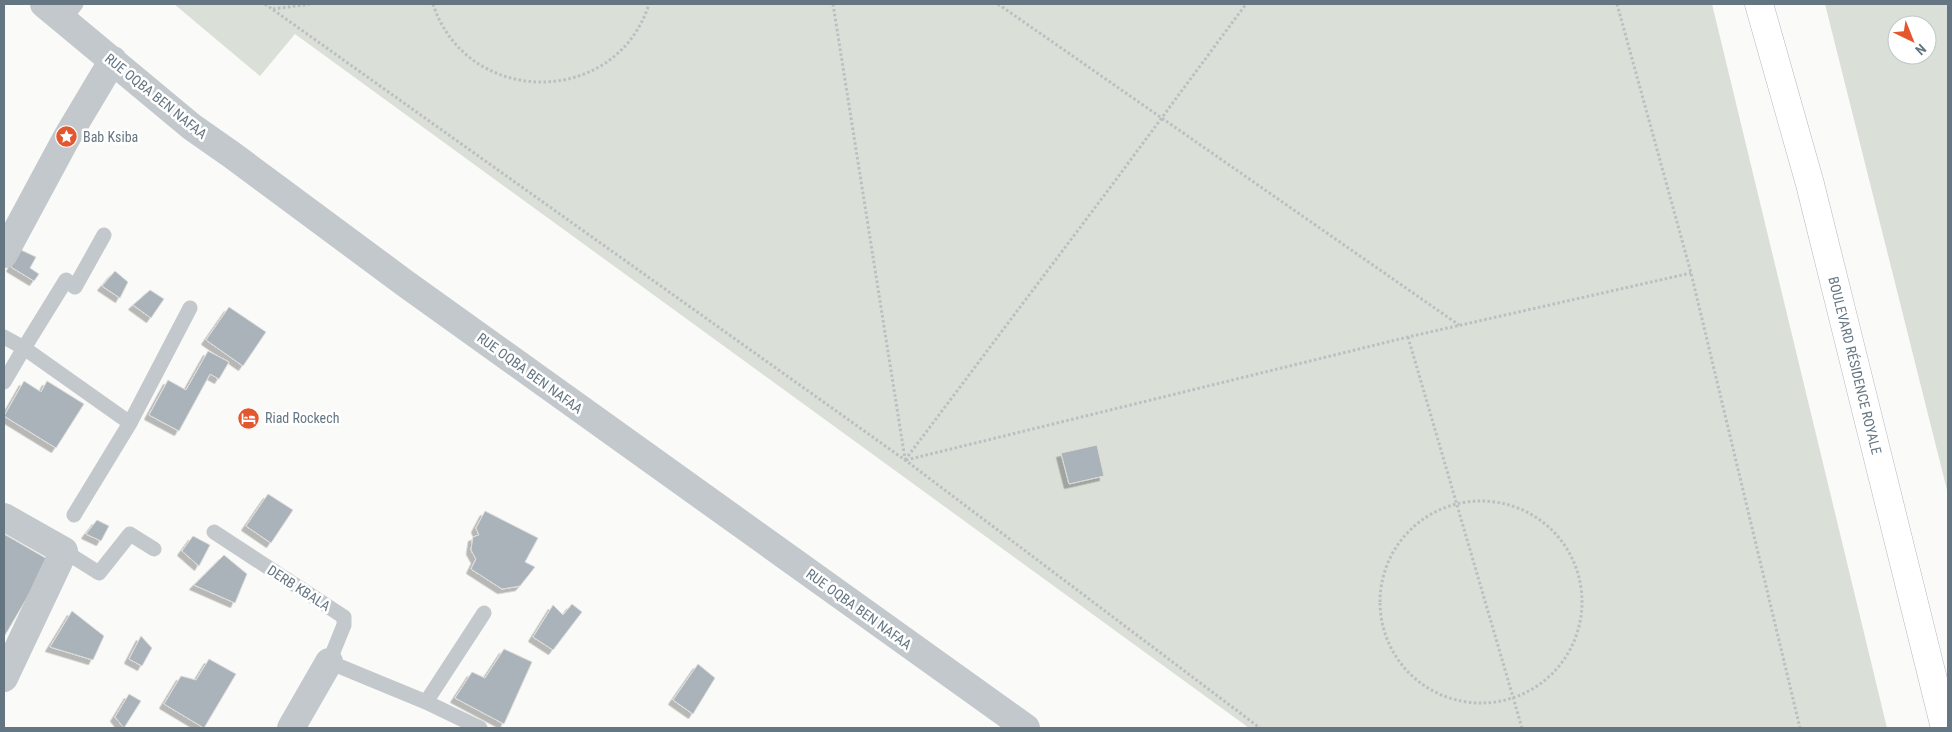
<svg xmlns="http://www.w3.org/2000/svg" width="1952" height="732" viewBox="0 0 1952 732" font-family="'Roboto Condensed',sans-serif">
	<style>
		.green { fill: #dadfd7; fill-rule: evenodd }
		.building { fill: #aab3b9; stroke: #dcdcda; filter: url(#shadow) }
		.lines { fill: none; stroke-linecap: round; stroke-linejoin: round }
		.secondary-casing { stroke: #b3babf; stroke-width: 29 }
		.path { stroke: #bbbfc2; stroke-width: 3; stroke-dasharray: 2.5 2.5; stroke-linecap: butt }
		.lane { stroke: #c3c8cc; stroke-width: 15 }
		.street { stroke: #c3c8cc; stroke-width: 28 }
		.secondary { stroke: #fff; stroke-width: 28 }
		.labels { text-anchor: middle; stroke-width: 5; stroke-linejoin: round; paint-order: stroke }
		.street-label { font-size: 14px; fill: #657683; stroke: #fff }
		.poi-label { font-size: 14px; fill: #657683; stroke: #fff; text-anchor: start }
	</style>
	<defs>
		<filter id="shadow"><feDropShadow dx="-4.5" dy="4.5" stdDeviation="0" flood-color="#0004"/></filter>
	</defs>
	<rect width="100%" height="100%" fill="#fafaf8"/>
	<path class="green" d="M174,4H1712L1887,728H1249L295,34L260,76Z
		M1825,4H1948V494ZM1897,25H1927V55H1897Z"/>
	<path class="building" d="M21,250L36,257L30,268L39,274L34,281L11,267Z
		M115,271L128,282L120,298L102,286Z
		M150,290L164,299L151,318L133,305Z
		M229,307L266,332L243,366L206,340Z
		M208,351L229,362L219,379L210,374L179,431L149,415L168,380L186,390Z
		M24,381L41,392L47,381L84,404L56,448L4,416Z
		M1097,445L1104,476L1069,484L1061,453Z
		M268,494L293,510L271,543L246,526Z
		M485,511L538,538L525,562L535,567L520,586L502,589L471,569L476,559L471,550L473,537L479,535L476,528Z
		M97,520L109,526L101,541L86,534Z
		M4,534L49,560L4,637Z
		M193,536L210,545L199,566L182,551Z
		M224,555L247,574L235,603L194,585Z
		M572,604L582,612L553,650L533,637L553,605L563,615Z
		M72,611L104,636L93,660L50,647Z
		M141,636L152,648L142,666L129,659Z
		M504,649L532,662L504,724L455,698L472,672L485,678Z
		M209,659L236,674L204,728L164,704L181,676L196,680Z
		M698,664L715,678L693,714L673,700Z
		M129,694L141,701L124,728L115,717Z"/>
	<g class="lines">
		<defs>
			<g id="secondary">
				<path id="s1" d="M1759,4L1810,184L1945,728"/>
			</g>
		</defs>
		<use href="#secondary" class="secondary-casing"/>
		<path class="path" d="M265,4L905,460L1260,728
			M433,4C467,108 616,108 649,4
			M833,4L905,459
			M998,4L1459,325
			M1617,4L1691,273L1800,728
			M273,9L310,4
			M1408,337L1522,728
			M905,460L1112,185L1246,4
			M906,460L1408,337L1691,273
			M1380 602a101 101 0 1 1 202 0a101 101 0 1 1-202 0Z"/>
		<path class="lane" d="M63,20L76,4
			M4,337L24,348L66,280L75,287L104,235
			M4,382L24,348L130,423
			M74,515L130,423L190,308
			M214,532L344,617V625L329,662L426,702L484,613
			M64,551L99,573L130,534L154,549
			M426,702L480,728"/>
		<path class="street" d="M44,4L192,127L232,155L406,284L1026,728
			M4,254L67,137L113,60
			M4,517L64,551L4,678
			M291,728L329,662"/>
		<use href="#secondary" class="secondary"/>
	</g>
	<defs>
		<symbol id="sight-disc" viewBox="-11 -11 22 22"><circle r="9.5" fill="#e4572e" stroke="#fff"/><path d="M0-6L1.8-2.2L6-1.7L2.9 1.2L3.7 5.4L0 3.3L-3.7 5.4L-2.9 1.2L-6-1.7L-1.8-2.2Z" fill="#fff"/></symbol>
		<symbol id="hotel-disc" viewBox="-11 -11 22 22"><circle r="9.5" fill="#e4572e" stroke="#fff"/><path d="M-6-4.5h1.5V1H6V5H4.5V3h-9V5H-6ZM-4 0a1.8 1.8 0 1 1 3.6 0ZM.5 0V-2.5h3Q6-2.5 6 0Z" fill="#fff"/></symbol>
	</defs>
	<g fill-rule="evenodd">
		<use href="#sight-disc" x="54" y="124" width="25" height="25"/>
		<use href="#hotel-disc" x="236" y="406" width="25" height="25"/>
	</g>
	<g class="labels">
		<g class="street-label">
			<text transform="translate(156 96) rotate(39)" y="5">RUE OQBA BEN NAFAA</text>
			<text dy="5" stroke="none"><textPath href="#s1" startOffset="374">BOULEVARD RÉSIDENCE ROYALE</textPath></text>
			<text transform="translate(530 373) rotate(36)" y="5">RUE OQBA BEN NAFAA</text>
			<text transform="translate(299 588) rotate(33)" y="5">DERB KBALA</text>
			<text transform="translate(859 609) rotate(36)" y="5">RUE OQBA BEN NAFAA</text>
		</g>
		<g class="poi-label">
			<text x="83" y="142">Bab Ksiba</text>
			<text x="265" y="423">Riad Rockech</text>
		</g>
	</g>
	<rect width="1952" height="732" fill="none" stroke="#657683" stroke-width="10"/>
	<g transform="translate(1912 40) rotate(137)"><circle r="24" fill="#ffffff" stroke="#c1c8cd"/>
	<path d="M0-4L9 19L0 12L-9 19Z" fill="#e4572e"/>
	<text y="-8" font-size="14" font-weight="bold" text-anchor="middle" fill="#657683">N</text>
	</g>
</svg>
